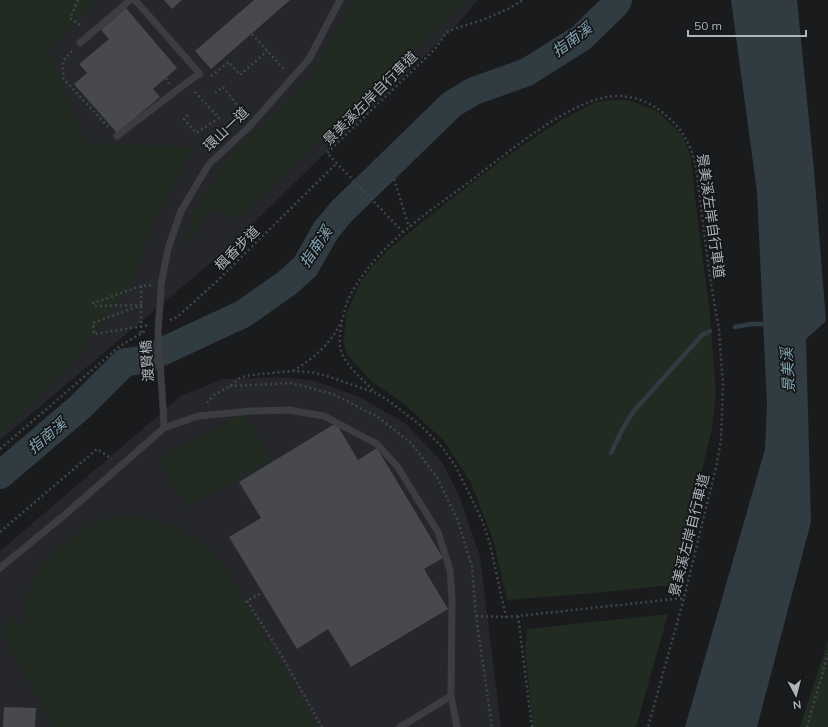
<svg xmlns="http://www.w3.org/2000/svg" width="828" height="727" viewBox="0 0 828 727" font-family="Mulish,'Noto Sans TC',sans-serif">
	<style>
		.built { fill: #26272a }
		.green { fill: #222b22 }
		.water { fill: #303c42 }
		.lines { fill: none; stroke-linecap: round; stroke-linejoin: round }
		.stream { stroke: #303c42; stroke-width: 4.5 }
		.river { stroke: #303c42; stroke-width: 28 }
		.building { fill: #47494d }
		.path { stroke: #414549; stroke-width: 2.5; stroke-dasharray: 2 3; stroke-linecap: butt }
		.lane { stroke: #3b3d42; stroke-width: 7 }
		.lane-bridge { stroke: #3b3d42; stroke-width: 7 }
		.labels { text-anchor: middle; stroke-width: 3.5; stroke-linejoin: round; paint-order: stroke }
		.street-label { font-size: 14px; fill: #adb4bc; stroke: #151618 }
		.water-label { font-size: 15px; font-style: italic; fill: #84a7b7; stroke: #151618 }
	</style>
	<rect width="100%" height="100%" fill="#1a1b1d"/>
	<path class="built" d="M0,0H478L461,20L226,250L0,440Z
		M282,377L315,381L360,397L406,424L443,463L460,498L480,556L501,727H0V551L181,396L223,379Z"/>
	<path class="green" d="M0,0H97L49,49L86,143L194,147L150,229L136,277L63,375L0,435Z
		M354,0H467L237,219L210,209L184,250L196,209L232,153L307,82Z
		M614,100H628L657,111L683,136L691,158L696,206L710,314L716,394L712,428L691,518L671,585L594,593L507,600L493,539L471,483L444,441L402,402L371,381L347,354L343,341L347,312L361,281L372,267L387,251L427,218L506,157L558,122L596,102Z
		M244,411L271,459L187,508L159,460Z
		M137,518L160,521L172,524L184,531L215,554L230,575L318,727H54L3,636L5,619L13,616L19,624L27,620C21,587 41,564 64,544C77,534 88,525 103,520C114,517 126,518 137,518Z
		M668,614L636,727H533L525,648L527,629Z
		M828,640V727H800Z"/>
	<path class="water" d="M731,0H797L814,170L826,321L806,339L811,522L757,727H685L765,449L767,405L757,192Z"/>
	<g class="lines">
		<path class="stream" d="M735,327L751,324H769
			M611,453L622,430L633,412L702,335L710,331"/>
		<path class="river" d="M0,475L80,407L125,362L144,360L243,314L287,283L305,267L326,230L342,211L452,104L474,91L527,72L581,38L616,4L618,0"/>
	</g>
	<path class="building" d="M164,0H182L172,9Z
		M254,0H290L211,69L195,51Z
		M126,8L177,68L153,89L160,97L117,133L74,84L87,73L79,64L109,39L101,30Z
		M336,423L358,460L377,448L443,558L424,569L448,609L351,667L328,629L297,649L229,537L261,518L239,482Z
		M4,707L36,708L35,727H3Z"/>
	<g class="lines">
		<path class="path" d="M78,0L70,18L83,27
			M252,34L285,70
			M72,51L63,61V78L109,128
			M211,76L229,62L240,75L267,51
			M166,78L169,84
			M215,93L223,87L244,114L228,125L223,135
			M188,115L184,119L196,133L219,118L194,91
			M394,179L409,227
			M403,232L327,153L435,49L446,33L451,30L485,19L508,9L523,0
			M141,286L93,303L94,306L141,305L93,323L94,334L149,325
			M170,320L177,317L215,283L337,163
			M342,320C341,328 339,338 340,346C343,364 362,379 374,391
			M141,333V286L151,285
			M293,371C314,358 332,343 342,320C345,313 345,306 348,300C356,282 370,265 383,251C411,222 446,200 477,176C511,150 572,99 614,96C631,95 650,102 662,112C682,128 690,142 696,167L710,278L719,330L723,385L721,439L717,463L684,598L648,727
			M230,386L291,383L333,394L378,417L411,443L438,479L458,521L472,567L476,616L492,727
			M207,403L214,395L230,386L241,377L251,375L293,371L311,372L327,376L376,393L389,401L420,425L442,447L456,467L482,520L490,544L506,617
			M0,449L120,346L147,330
			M0,532L97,449L112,459
			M247,601L279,651L322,727
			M245,602L263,592
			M476,616L506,617L518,616L684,598
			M518,616L532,727
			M807,727L828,654"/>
		<path class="lane" d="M80,43L130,0
			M117,136L193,78L200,74L135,0
			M161,292V285L168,249L181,211L209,164L248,128L309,59L340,0
			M163,407L164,428
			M0,568L68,512L164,428L198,416L251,411L289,410L324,416L377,444L397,466L438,532L450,570L452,599L451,696L457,727
			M400,727L451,696"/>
		<path class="lane-bridge" d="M161,292L158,331L163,407"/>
	</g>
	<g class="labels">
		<g class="street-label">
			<text transform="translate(370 98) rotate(-45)" y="5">景美溪左岸自行車道</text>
			<text transform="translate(226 129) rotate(-44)" y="5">環山一道</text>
			<text transform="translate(711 216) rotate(82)" y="5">景美溪左岸自行車道</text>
			<text transform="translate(237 248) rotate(-45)" y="5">楓香步道</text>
			<text transform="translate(147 361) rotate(-94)" y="5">渡賢橋</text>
			<text transform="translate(689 535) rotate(-76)" y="5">景美溪左岸自行車道</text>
		</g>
		<g class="water-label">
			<text transform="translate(572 40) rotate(-37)" y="5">指南溪</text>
			<text transform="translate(316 247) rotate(-56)" y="5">指南溪</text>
			<text transform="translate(788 370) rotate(-93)" y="5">景美溪</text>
			<text transform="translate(47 436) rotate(-40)" y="5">指南溪</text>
		</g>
	</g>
	<g transform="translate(796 695) rotate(173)" stroke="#151618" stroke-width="3" paint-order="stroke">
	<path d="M0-3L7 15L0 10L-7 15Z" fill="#adb4bc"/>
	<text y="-6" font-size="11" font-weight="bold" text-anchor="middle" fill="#adb4bc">N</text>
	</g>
	<path d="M688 30v6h118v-6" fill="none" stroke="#adb4bc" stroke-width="2"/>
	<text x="694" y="30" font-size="12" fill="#adb4bc" stroke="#151618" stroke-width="3" paint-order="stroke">50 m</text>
</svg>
